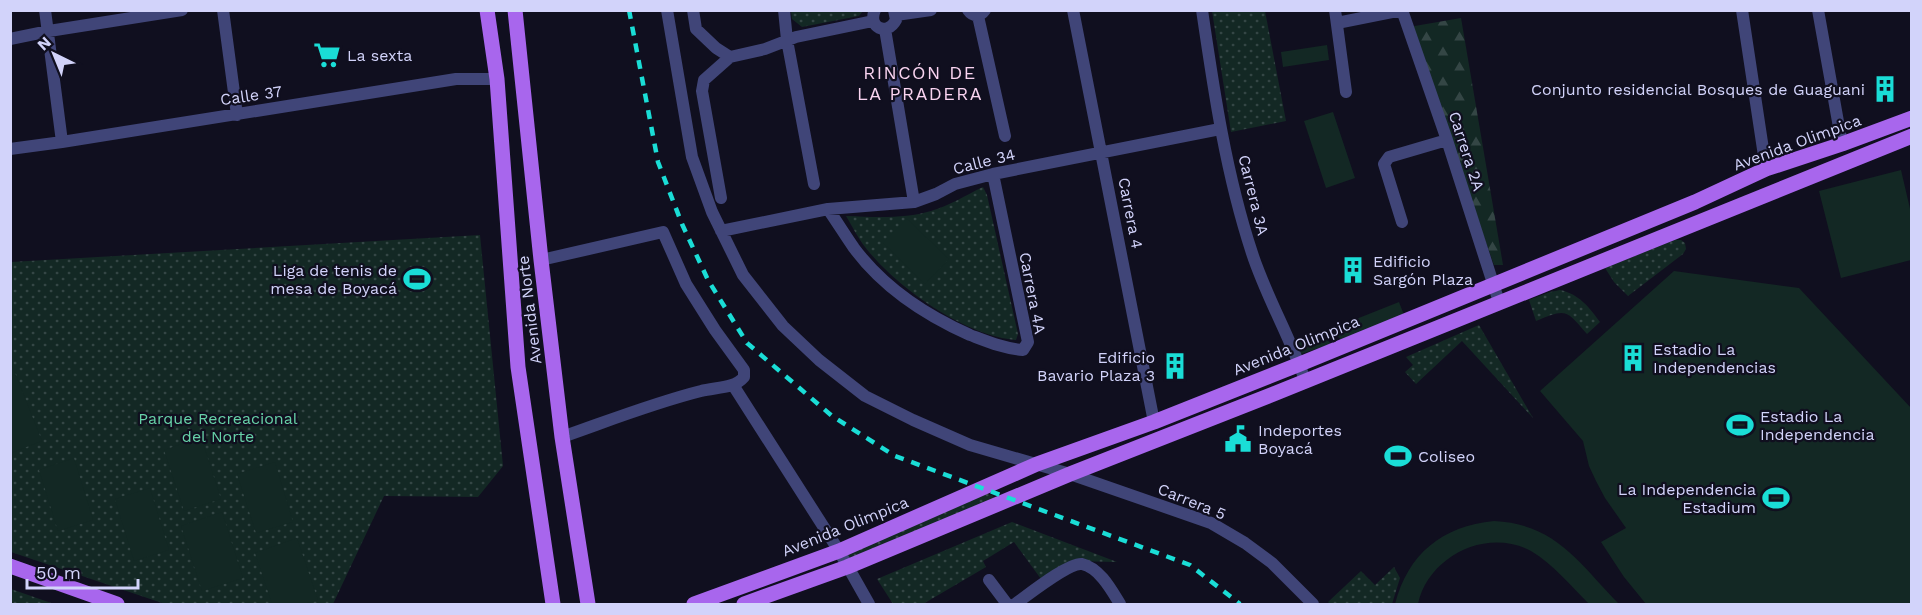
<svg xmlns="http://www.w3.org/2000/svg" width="1922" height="615" viewBox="0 0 1922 615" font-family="'Work Sans',sans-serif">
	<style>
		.grass { fill: url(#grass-dots) }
		.forest { fill: url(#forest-firs) }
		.garden { fill: #132824 }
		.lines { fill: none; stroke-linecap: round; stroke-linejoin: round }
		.minor { stroke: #404578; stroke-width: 12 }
		.primary { stroke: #a866ed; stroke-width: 15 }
		.rail { stroke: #1addd6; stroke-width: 4.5; stroke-dasharray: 9 8; stroke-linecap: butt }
		.labels { text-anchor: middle; stroke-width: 4.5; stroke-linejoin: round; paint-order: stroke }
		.poi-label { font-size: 16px; fill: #d2d3fa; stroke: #100f1f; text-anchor: start }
		.street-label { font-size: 16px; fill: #d2d3fa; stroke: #100f1f }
		.park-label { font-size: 16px; fill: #67d1a8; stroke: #100f1f }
		.neighbourhood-label { font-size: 18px; letter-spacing: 1.5px; fill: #fad4f1; stroke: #100f1f }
	</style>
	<defs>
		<pattern id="grass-dots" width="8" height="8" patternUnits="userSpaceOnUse" patternTransform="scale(1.5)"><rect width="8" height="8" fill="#132824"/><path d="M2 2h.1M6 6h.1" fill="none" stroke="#344645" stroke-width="1.8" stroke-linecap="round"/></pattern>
		<pattern id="forest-firs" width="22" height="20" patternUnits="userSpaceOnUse" patternTransform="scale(1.5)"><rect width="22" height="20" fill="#132824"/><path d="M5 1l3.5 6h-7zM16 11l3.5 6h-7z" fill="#344645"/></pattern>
	</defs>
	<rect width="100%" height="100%" fill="#100f1f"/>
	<path class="grass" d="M791,11V10L863,11L859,16L802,27L792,19Z
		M1212,11H1265L1286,121L1231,132Z
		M983,187L987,195L1018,334L1016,340C965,336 896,287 865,247C858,238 852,226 846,216C874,217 905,219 931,211C949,206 966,195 983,187Z
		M480,235L503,466L478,497L384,496L333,604H165L11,552V262Z
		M1675,240H1681L1685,243L1686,249L1683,254L1628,296L1614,282L1605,268Z
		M1560,290C1579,294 1589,307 1600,322L1587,334C1566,310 1567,308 1536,321L1529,300L1550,292Z
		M1479,325L1533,418L1462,341L1416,384L1405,372L1413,365L1406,357Z
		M983,493L992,495L995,499L850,561L847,554Z
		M1012,522L1117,562L1071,561L1041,579L1014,542L983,561L986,567L923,604H893L877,579Z
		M1394,567L1400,578L1392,604H1330L1328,602L1361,571L1375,585Z
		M11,589L54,604H11Z"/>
	<path class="forest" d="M1461,18L1503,265H1494L1409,27Z"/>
	<path class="garden" d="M1327,45L1329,60L1283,67L1281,52Z
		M1333,112L1355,178L1326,188L1304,121Z
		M1901,170L1911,213V260L1841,278L1819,191Z
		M907,219L949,259L925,284L883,243Z
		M1674,271L1799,288L1911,408V604H1646L1624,577L1601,542L1626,528L1605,498L1596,481L1589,466L1583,441L1540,391Z
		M1399,302L1404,315L1341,340L1331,329Z
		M1317,335H1323L1331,344L1301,354L1298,343Z
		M10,360L42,441L11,453H10Z
		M201,437L221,499L184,511L164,450Z
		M74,458L93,520L58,531L39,470Z
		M275,462L293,522L256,533L237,474Z
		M150,488L169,550L134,561L115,499Z
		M222,512L243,578L202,591L181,526Z
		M1494,521C1556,524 1579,563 1619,604H1589C1571,586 1553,564 1531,551C1486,527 1428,557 1418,604H1395C1408,554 1442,526 1494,521Z
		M297,538L318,600L304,604H272L255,553Z"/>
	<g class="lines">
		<path class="minor" d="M45,10L62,142
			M223,10L237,115
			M667,10L692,157L712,212L743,275L783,326L819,360L865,396L913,420L970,445L1070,474L1211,523L1245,543L1272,563L1313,604
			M693,10L696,29L716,48L730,57
			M784,10L787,40L814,184
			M875,10C867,27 887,37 896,20L894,10
			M968,10C973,17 980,17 985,10
			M1073,10L1154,422
			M1202,10C1214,92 1226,174 1252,253C1266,296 1290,337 1305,380
			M1335,10L1346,92
			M1402,10L1447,140L1499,302
			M1742,10L1766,169
			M1818,10L1842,144
			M896,15L931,10
			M978,16L1005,136
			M1337,23L1402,10
			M885,29L914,202
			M10,39L49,31L182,10
			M10,149L62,142L456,79H497
			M721,198L702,91L704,80L730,57L765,49L796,37L873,21
			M828,209C837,222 845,235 854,248C883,287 925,315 970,335C986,341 1005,349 1023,350L1028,342L993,174
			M1402,222L1384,164L1389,157L1447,140
			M721,231L828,209L914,202L936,194L955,184L993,174L1220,129
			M541,260L663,232L686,284L715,330L744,370V377C734,389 715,387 701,391C653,403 608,421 562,437
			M733,385L839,551L869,604
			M989,580L1007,604
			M1015,604C1028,595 1069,562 1082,564C1100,568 1112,591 1120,604"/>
		<path class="primary" d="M487,10L497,79L518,367L553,604
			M515,10L541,260L562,437L588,604
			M10,566L117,604
			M694,604L839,551L1037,464L1154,422L1300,364L1695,202L1766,169L1842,144L1912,118
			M744,604L847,567L1070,474L1276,393L1912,136"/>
		<path class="rail" d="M629,10L658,162L682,224L708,280L747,343L832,416L895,456L1190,565L1240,604"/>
	</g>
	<defs>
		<symbol id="supermarket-bare" viewBox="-9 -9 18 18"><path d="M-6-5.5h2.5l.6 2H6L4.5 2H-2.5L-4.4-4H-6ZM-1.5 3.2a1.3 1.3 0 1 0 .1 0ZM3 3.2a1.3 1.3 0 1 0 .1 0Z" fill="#1addd6" stroke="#100f1f" stroke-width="2.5" paint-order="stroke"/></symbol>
		<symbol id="building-bare" viewBox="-9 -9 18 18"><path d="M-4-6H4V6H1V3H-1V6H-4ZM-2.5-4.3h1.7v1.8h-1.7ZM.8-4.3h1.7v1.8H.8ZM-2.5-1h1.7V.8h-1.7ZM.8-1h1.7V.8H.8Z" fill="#1addd6" stroke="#100f1f" stroke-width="2.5" paint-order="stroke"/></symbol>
		<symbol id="stadium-bare" viewBox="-9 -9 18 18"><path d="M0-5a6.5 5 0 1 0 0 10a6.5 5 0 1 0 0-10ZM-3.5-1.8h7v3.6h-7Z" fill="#1addd6" stroke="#100f1f" stroke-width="2.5" paint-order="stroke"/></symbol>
		<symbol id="civic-bare" viewBox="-9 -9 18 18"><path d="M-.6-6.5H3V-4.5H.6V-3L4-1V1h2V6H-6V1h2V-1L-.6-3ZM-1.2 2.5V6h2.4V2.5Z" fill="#1addd6" stroke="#100f1f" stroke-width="2.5" paint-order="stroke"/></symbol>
	</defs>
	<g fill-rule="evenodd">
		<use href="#supermarket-bare" x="308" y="36" width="38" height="38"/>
		<use href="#building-bare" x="1866" y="70" width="38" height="38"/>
		<use href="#building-bare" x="1334" y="251" width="38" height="38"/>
		<use href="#stadium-bare" x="398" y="260" width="38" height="38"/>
		<use href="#building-bare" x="1614" y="339" width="38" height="38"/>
		<use href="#building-bare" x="1156" y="347" width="38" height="38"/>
		<use href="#stadium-bare" x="1721" y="406" width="38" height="38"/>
		<use href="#civic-bare" x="1219" y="420" width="38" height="38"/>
		<use href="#stadium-bare" x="1379" y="437" width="38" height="38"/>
		<use href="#stadium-bare" x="1757" y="479" width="38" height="38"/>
	</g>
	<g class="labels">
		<g class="poi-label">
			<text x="347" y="61">La sexta</text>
			<text x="1865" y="95" text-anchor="end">Conjunto residencial Bosques de Guaguani</text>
			<text x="1373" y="267">Edificio<tspan x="1373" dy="18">Sargón Plaza</tspan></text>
			<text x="397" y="276" text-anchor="end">Liga de tenis de<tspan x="397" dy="18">mesa de Boyacá</tspan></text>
			<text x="1653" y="355">Estadio La<tspan x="1653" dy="18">Independencias</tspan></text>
			<text x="1155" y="363" text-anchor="end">Edificio<tspan x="1155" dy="18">Bavario Plaza 3</tspan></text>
			<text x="1760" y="422">Estadio La<tspan x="1760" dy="18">Independencia</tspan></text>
			<text x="1258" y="436">Indeportes<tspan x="1258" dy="18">Boyacá</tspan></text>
			<text x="1418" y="462">Coliseo</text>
			<text x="1756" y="495" text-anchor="end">La Independencia<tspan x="1756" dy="18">Estadium</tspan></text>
		</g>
		<g class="street-label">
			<text transform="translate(251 95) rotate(-8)" y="6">Calle 37</text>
			<text transform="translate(1797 142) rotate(-20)" y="6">Avenida Olimpica</text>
			<text transform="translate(1467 151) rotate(72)" y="6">Carrera 2A</text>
			<text transform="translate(984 161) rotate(-14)" y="6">Calle 34</text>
			<text transform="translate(1254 195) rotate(76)" y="6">Carrera 3A</text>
			<text transform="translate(1131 213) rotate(79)" y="6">Carrera 4</text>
			<text transform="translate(1033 293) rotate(79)" y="6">Carrera 4A</text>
			<text transform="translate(529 310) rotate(-97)" y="6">Avenida Norte</text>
			<text transform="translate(1296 345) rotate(-22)" y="6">Avenida Olimpica</text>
			<text transform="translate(1192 501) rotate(22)" y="6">Carrera 5</text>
			<text transform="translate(845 526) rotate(-22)" y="6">Avenida Olimpica</text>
		</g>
		<g class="park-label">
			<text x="218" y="424">Parque Recreacional<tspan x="218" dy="18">del Norte</tspan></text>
		</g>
		<g class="neighbourhood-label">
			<text x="920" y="79">RINCÓN DE<tspan x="920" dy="21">LA PRADERA</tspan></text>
		</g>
	</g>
	<rect width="1922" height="615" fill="none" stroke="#d2d3fa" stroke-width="24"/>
	<g transform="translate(54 54) rotate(317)" stroke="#100f1f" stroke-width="4.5" paint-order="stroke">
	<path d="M0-4.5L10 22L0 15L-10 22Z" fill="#d2d3fa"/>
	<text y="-9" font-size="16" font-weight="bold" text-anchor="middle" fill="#d2d3fa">N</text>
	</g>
	<path d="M27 579v9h111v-9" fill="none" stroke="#d2d3fa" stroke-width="3"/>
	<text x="36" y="579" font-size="18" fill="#d2d3fa" stroke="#100f1f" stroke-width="4.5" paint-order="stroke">50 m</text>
</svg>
